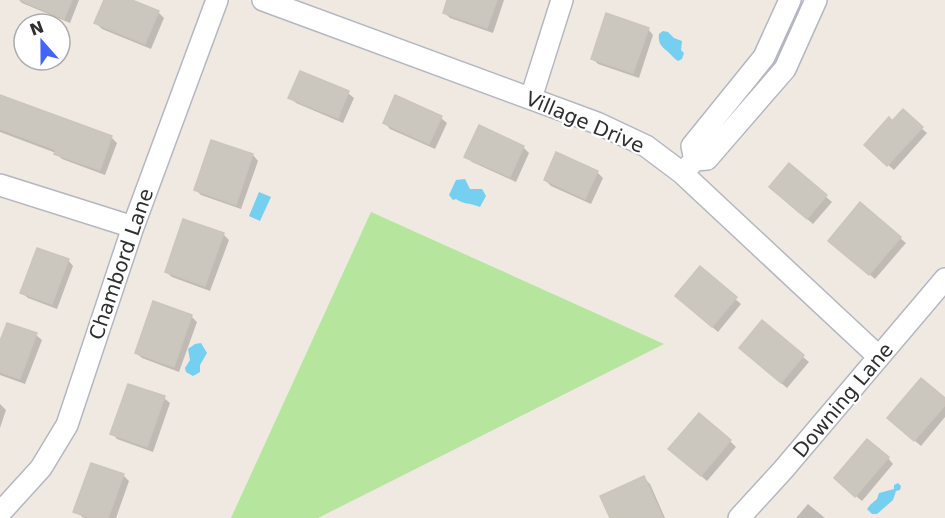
<svg xmlns="http://www.w3.org/2000/svg" width="945" height="518" viewBox="0 0 945 518" font-family="'DejaVu Sans',sans-serif">
	<style>
		.green { fill: #b6e59e }
		.water { fill: #75cff0 }
		.shadow { fill: #0003 }
		.building { fill: #cbc7bf; stroke: #cbc5ba; stroke-width: 1.5 }
		.lines { fill: none; stroke-linecap: round; stroke-linejoin: round }
		.minor-casing { stroke: #b4b7c1; stroke-width: 24 }
		.minor { stroke: #fff; stroke-width: 21 }
		.labels { text-anchor: middle; stroke-width: 4.5; stroke-linejoin: round; paint-order: stroke }
		.street-label { font-size: 20px; fill: #2e2e2e; stroke: #fff }
	</style>
	<rect width="100%" height="100%" fill="#efe9e1"/>
	<path class="green" d="M371,212L664,344L318,518H231Z"/>
	<path class="water" d="M663,31L668,32L674,38L682,41L681,50L684,53L682,59L678,61C673,58 671,54 667,51C661,46 658,43 659,34Z
		M465,179L470,189H482L486,196L480,207C471,203 462,204 456,199L453,200L449,195L456,180Z
		M259,192L271,197L260,221L249,216Z
		M201,343L207,353L200,365V372L193,376L186,372L185,368L190,360L188,349L195,344Z
		M898,483L901,486L900,490L896,491L893,500L877,514H872L867,509L870,505L877,499L879,493L894,489V485Z"/>
	<path class="shadow" d="M19,0H79L70,23L22,3Z
		M106,0H128L158,12L164,18L151,49L102,29L96,23Z
		M449,0H504L493,33L450,18L444,12Z
		M648,29L653,35L639,78L598,64L592,58Z
		M348,93L354,98L343,123L296,103L290,97Z
		M0,96L111,137L117,143L105,175L62,159L56,153L0,132Z
		M441,118L447,123L435,149L390,129L385,123Z
		M893,123L921,128L927,133L894,170L871,150Z
		M212,142L253,155L258,161L241,209L201,195L196,190Z
		M523,147L529,153L516,182L472,162L466,156Z
		M789,165L832,202L813,224L776,193Z
		M597,172L603,178L591,204L551,186L545,180Z
		M223,234L229,240L210,291L172,277L166,272Z
		M900,238L906,243L875,279L835,246Z
		M68,260L73,266L57,309L28,298L22,293Z
		M700,268L741,304L718,332L682,301Z
		M191,316L197,322L179,372L142,358L136,353Z
		M762,322L809,362L787,388L746,353Z
		M36,335L42,340L25,384L0,375V346Z
		M164,398L170,403L153,452L117,439L112,433Z
		M945,400V417L921,446L894,423Z
		M0,404L6,410L0,428Z
		M730,441L736,447L707,481L676,454Z
		M888,458L893,464L862,501L841,484Z
		M123,475L129,481L116,518H84L75,511Z
		M644,478L650,484L665,518H612Z
		M808,504L825,518H796Z"/>
	<path class="building" d="M20,0H72L64,19Z
		M104,0H132L159,11L145,44L94,23Z
		M447,0H497L487,28L443,13Z
		M606,13L649,28L633,73L591,59Z
		M300,71L349,91L338,118L288,98Z
		M0,95L112,136L100,170L54,154L56,150L0,129Z
		M395,95L442,116L429,144L383,123Z
		M903,109L923,127L887,166L864,145L889,117L892,121Z
		M479,125L524,146L510,177L464,157Z
		M211,140L253,154L236,205L194,190Z
		M556,152L598,171L585,199L544,180Z
		M789,163L827,195L807,219L769,187Z
		M860,202L901,237L869,275L828,241Z
		M183,219L224,233L205,286L165,272Z
		M37,248L69,259L52,304L20,293Z
		M700,266L737,297L712,327L675,296Z
		M153,301L192,315L174,367L135,353Z
		M762,320L804,355L781,383L739,348Z
		M7,323L37,333L20,379L0,372V341Z
		M921,378L945,398V405L914,441L887,418Z
		M128,384L165,396L147,447L110,434Z
		M699,413L731,440L701,476L668,449Z
		M867,439L889,457L855,497L834,478Z
		M91,463L124,474L108,518H91L73,512Z
		M644,476L663,518H610L600,496Z"/>
	<g class="lines">
		<defs>
			<path id="minor" d="M263,0L597,123L646,146L682,173L879,357
				M531,98L562,0
				M695,160L692,146L764,57L790,0
				M682,173L695,160L707,159L785,69L816,0
				M0,185L133,227
				M0,513L41,468L67,425L133,227L217,0
				M739,518L783,470L945,279"/>
		</defs>
		<use href="#minor" class="minor-casing"/>
		<use href="#minor" class="minor"/>
	</g>
	<g class="labels">
		<g class="street-label">
			<text transform="translate(585 122) rotate(23)" y="7">Village Drive</text>
			<text transform="translate(121 264) rotate(-71)" y="7">Chambord Lane</text>
			<text transform="translate(843 400) rotate(-50)" y="7">Downing Lane</text>
		</g>
	</g>
	<g transform="translate(42 42) rotate(339)"><circle r="28" fill="#ffffff" stroke="#ababab" stroke-width="1.5"/>
	<path d="M0-4.5L10 22L0 15L-10 22Z" fill="#4264fb"/>
	<text y="-9" font-size="16" font-weight="bold" text-anchor="middle" fill="#2e2e2e">N</text>
	</g>
</svg>
